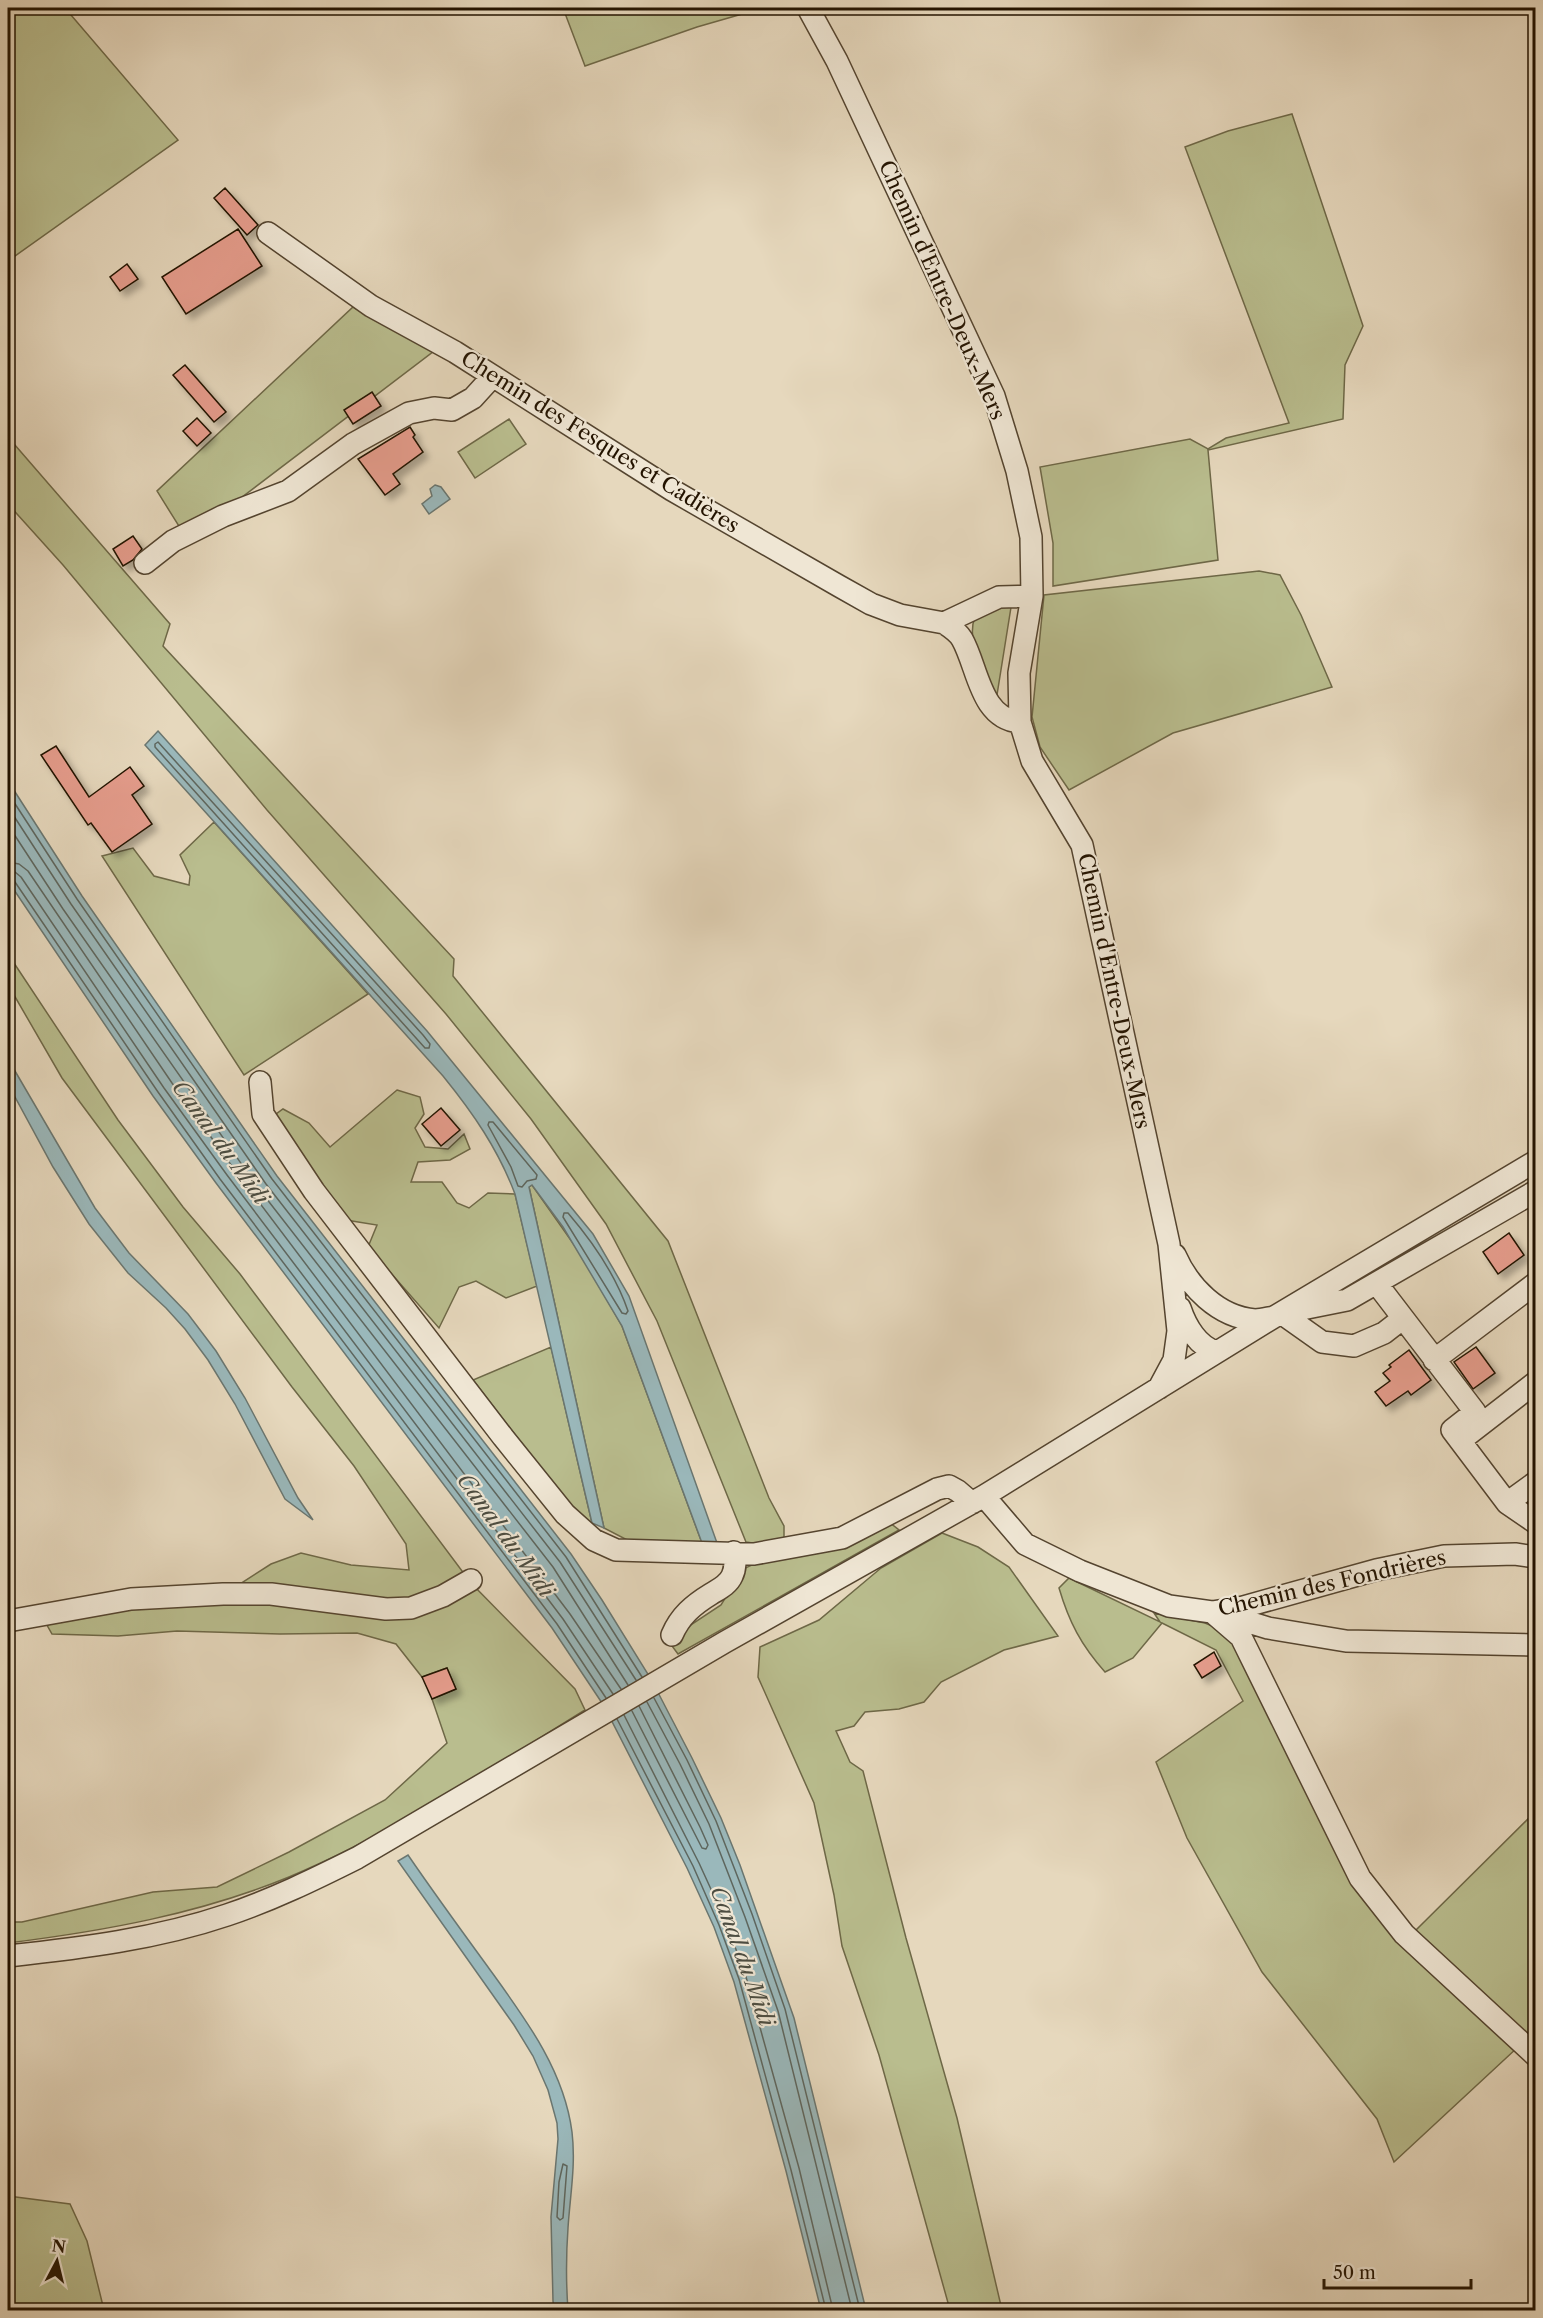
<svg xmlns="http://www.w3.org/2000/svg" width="1543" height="2318" viewBox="0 0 1543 2318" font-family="'Libre Caslon Text',serif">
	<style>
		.green { fill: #b9bd8e; stroke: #6e6847; stroke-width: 1.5 }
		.water { fill: #9ab8bb; stroke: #6a7670; stroke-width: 1.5 }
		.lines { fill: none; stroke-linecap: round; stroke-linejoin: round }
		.shore { stroke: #5e665e; stroke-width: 1.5 }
		.building { fill: #e69d8d; stroke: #231300; stroke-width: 1.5; filter: url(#shadow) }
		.minor-casing { stroke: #54442f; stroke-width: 24 }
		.minor { stroke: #efe6d4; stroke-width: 21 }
		.labels { text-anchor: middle; stroke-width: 4.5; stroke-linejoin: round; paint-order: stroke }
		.street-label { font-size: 21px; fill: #231300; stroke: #efe6d4 }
		.water-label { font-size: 22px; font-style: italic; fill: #4d4d41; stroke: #efe6d4 }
	</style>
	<defs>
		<filter id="shadow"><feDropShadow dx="5.5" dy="5.5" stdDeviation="3" flood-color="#0004"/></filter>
	</defs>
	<rect width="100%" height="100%" fill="#e6d8bd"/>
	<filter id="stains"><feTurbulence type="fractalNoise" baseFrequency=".00333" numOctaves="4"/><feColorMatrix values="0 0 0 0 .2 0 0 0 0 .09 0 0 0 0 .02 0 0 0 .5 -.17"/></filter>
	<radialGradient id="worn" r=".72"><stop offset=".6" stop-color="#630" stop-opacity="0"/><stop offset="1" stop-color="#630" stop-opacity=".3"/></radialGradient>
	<path class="green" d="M8,8H65L178,140L8,261Z
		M563,8H763L697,27L585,66Z
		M1292,114L1363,326L1345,365L1343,419L1208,450L1218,560L1053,586V543L1040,467L1190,439L1208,449L1226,438L1289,423L1185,147L1228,131Z
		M353,307L434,351L187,539L157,491Z
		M509,419L526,444L475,478L458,452Z
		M8,437L170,624L163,646L454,959L453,976L668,1241L769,1498L784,1526V1539L771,1546L746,1542L657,1321L606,1224L531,1119L446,1014L267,810L63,565L8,504Z
		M1259,571L1280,575L1301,615L1332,687L1173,733L1069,790L1040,747L1032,717L1044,595Z
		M1012,601L996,701C986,677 965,641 975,617Z
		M214,822L368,994L244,1075L102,856L133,848L154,876L189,885L190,876L180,855Z
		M8,954L118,1120L183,1207L240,1274L471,1583L575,1689L585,1710C491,1768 392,1834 289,1877C199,1914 104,1931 8,1943V1922H22L153,1892L217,1887L289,1852L385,1800L447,1743L432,1699L456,1689L447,1668L422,1677L396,1644L357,1633L280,1634L177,1631L118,1636L52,1634L43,1618L223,1595L271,1564L301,1553L351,1565L409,1570L406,1544L354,1466L292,1387L62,1078L14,995L8,988Z
		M397,1090L420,1097L424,1114L415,1128L425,1147L448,1149L464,1134L470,1149L450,1160L418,1162L411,1182H442L457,1203L469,1208L488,1193L515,1194L537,1286L506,1298L476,1281L459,1287L439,1328L368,1247L377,1225L346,1220L272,1117L283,1109L309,1123L330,1147Z
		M532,1185L582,1256L622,1326L702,1543L631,1542L604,1528L529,1187Z
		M551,1347L592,1523L572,1509L473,1380Z
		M889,1522L899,1530L678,1654L672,1646L683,1630L721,1605L743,1569L765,1559Z
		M942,1533L978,1547L1009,1567L1058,1636L1004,1650L941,1682L924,1702L899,1709L865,1712L854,1726L836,1731L850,1762L863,1771L906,1938L957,2118L1002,2310H950L879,2055L842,1946L834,1895L814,1803L758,1677L760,1647L819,1620L881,1568Z
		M1069,1578L1160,1622L1154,1613L1205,1623L1229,1633L1331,1838L1518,2047L1394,2162L1377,2119L1262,1972L1187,1838L1156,1762L1243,1701L1216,1650L1162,1623L1133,1658L1105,1672C1081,1645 1069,1622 1059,1588Z
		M1535,1812V2046L1412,1934Z
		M8,2196L70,2204L87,2241L104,2310H8Z"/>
	<path class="water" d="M435,485L441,487L450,499L429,514L422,504L432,496L430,489Z
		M158,731L427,1031L593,1234L629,1296L717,1543H702L622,1326L563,1227L532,1185L529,1187L604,1528L592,1523L515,1194C498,1149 473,1113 443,1076L145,745Z
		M8,781L82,896L277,1176L571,1554L602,1600L651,1679L692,1758L721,1818L740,1865L794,2018L866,2310H821L786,2171L734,1982L714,1927L687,1868L604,1706L552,1628L216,1183L153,1096L8,881Z
		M8,1059L95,1208L129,1253L188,1314L216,1351L245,1398L298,1498L313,1520L285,1499L235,1404L208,1360L185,1329L166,1308L128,1273L89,1224L53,1167L8,1084Z
		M408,1855C434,1893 461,1930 488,1967C524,2017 564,2069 572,2132C576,2165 570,2196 568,2228C566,2256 566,2283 568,2310H554L553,2301L551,2217L558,2139L557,2123L548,2090L533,2056L514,2025L398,1861Z"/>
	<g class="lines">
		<path class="shore" d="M158,742L423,1035L430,1044L429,1048H425L155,747V744Z
			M8,793L77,899L272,1179L566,1557L642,1677
			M8,807L71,904L266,1184L560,1562L636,1680
			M8,825L63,909L259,1189L553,1567L628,1685
			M8,862L19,864L28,871L172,1083L234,1169L570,1614L621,1689
			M8,871L15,872L21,877L164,1088L227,1175L563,1619L613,1694
			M8,878L15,882L158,1092L220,1179L557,1624L606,1698
			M489,1122H493L537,1175L536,1179L527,1181L522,1187L518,1186L511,1167L488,1125Z
			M564,1213H568C592,1241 616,1276 628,1311L626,1314L622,1313L563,1217Z
			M654,1698L687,1760L716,1821L752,1914L785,2009L860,2310
			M647,1702L680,1764L709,1824L745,1917L778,2011L852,2310
			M632,1711L702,1848L706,1849L708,1845L700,1827L639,1706
			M624,1715L699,1863L726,1922L746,1977L799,2168L833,2310
			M617,1719L693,1866L719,1925L739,1979L791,2170L826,2310
			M563,2164L567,2166L563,2218L560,2220L557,2217L559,2182Z"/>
	</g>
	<path class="building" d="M225,188L258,225L247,235L214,198Z
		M238,229L262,266L186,314L162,277Z
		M127,264L138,279L120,291L110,277Z
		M185,365L226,412L214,422L173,375Z
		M372,392L381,406L353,424L344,410Z
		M197,418L211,433L197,446L183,431Z
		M410,427L415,435L413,437L423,452L393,474L400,484L385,495L358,459Z
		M133,536L142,549L133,560L123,566L113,549Z
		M56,746L89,797L130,767L144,786L132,795L152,824L112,852L91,823L88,825L41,755Z
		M441,1108L460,1130L441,1146L422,1124Z
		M1509,1233L1524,1255L1498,1274L1483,1252Z
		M1476,1347L1495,1373L1473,1389L1454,1362Z
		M1409,1350L1431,1380L1411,1395L1408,1391L1386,1406L1375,1392L1390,1381L1383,1373L1391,1367L1389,1365Z
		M1214,1652L1221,1666L1202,1678L1194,1665Z
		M447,1668L456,1689L432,1699L422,1677Z"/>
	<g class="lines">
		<defs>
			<path id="minor" d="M808,8L837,61L994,396L1017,471L1031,537L1032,596L1019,673L1020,722L1032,761L1082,845L1169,1244L1178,1331L1174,1360L1159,1388
				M268,233L371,306L455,352L672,490L839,586L871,604L900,615L944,623
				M145,563L173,541L223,516L288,491L353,444L409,413L434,408L452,410L473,398L493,376
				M1020,722C980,719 978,667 962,639C958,632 950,627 944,623L999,597L1032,596
				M260,1082L263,1114L314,1191L503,1437L565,1514L594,1540L616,1550L754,1554L842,1538L937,1489L949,1486L958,1491L972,1503
				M1175,1255C1189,1287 1218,1317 1255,1320C1261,1320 1268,1318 1274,1317
				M1377,1284L1475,1412L1452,1430L1507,1503L1536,1523
				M1180,1308C1186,1326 1198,1347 1217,1352
				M1297,1310L1347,1300L1536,1191
				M1281,1313L1322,1342L1354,1346L1384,1333L1402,1319
				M1434,1360L1536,1283
				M1465,1437L1536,1382
				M984,1496L1025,1544L1080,1571L1169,1606L1212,1612L1243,1607L1376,1570L1444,1556L1515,1554L1536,1557
				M1507,1503L1536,1482
				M1212,1612L1241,1637L1360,1878L1404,1934L1536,2056
				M1219,1613L1268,1628L1346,1641L1536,1645
				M8,1621L131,1599L223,1594H271L386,1609L411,1608L443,1596L471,1580
				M672,1635C680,1616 693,1605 711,1594C719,1589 728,1585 732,1576C736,1568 735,1561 734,1552
				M8,1956C82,1948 156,1939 227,1915C272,1900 315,1879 357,1858L725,1642L984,1496L1274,1317L1536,1161"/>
		</defs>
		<use href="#minor" class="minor-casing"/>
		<use href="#minor" class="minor"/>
	</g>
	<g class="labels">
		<g class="street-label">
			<text transform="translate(942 290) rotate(66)" y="7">Chemin d'Entre-Deux-Mers</text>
			<text transform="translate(600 442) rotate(32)" y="7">Chemin des Fesques et Cadières</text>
			<text transform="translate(1114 991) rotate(78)" y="7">Chemin d'Entre-Deux-Mers</text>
			<text transform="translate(1332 1583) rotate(-13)" y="7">Chemin des Fondrières</text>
		</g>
		<g class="water-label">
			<text transform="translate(221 1142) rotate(54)" y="8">Canal du Midi</text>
			<text transform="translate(506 1535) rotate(54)" y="8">Canal du Midi</text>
			<text transform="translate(743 1956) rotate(70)" y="8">Canal du Midi</text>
		</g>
	</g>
	<rect width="1543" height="2318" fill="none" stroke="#e6d8bd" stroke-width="30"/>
	<rect x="9" y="9" width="1525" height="2300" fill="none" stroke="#231300" stroke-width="3"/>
	<rect x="15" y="15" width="1513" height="2288" fill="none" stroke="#231300" stroke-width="1.5"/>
	<g transform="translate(57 2261) rotate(7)" stroke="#efe6d4" stroke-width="4.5" paint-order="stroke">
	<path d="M0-4.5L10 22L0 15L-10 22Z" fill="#231300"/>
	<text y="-9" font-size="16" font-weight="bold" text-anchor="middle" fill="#231300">N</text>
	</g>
	<path d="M1324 2279v9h147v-9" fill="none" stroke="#231300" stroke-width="3"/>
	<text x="1333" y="2279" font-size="18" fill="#231300" stroke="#efe6d4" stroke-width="4.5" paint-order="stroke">50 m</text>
	<rect width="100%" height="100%" filter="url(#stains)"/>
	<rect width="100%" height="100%" fill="url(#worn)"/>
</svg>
